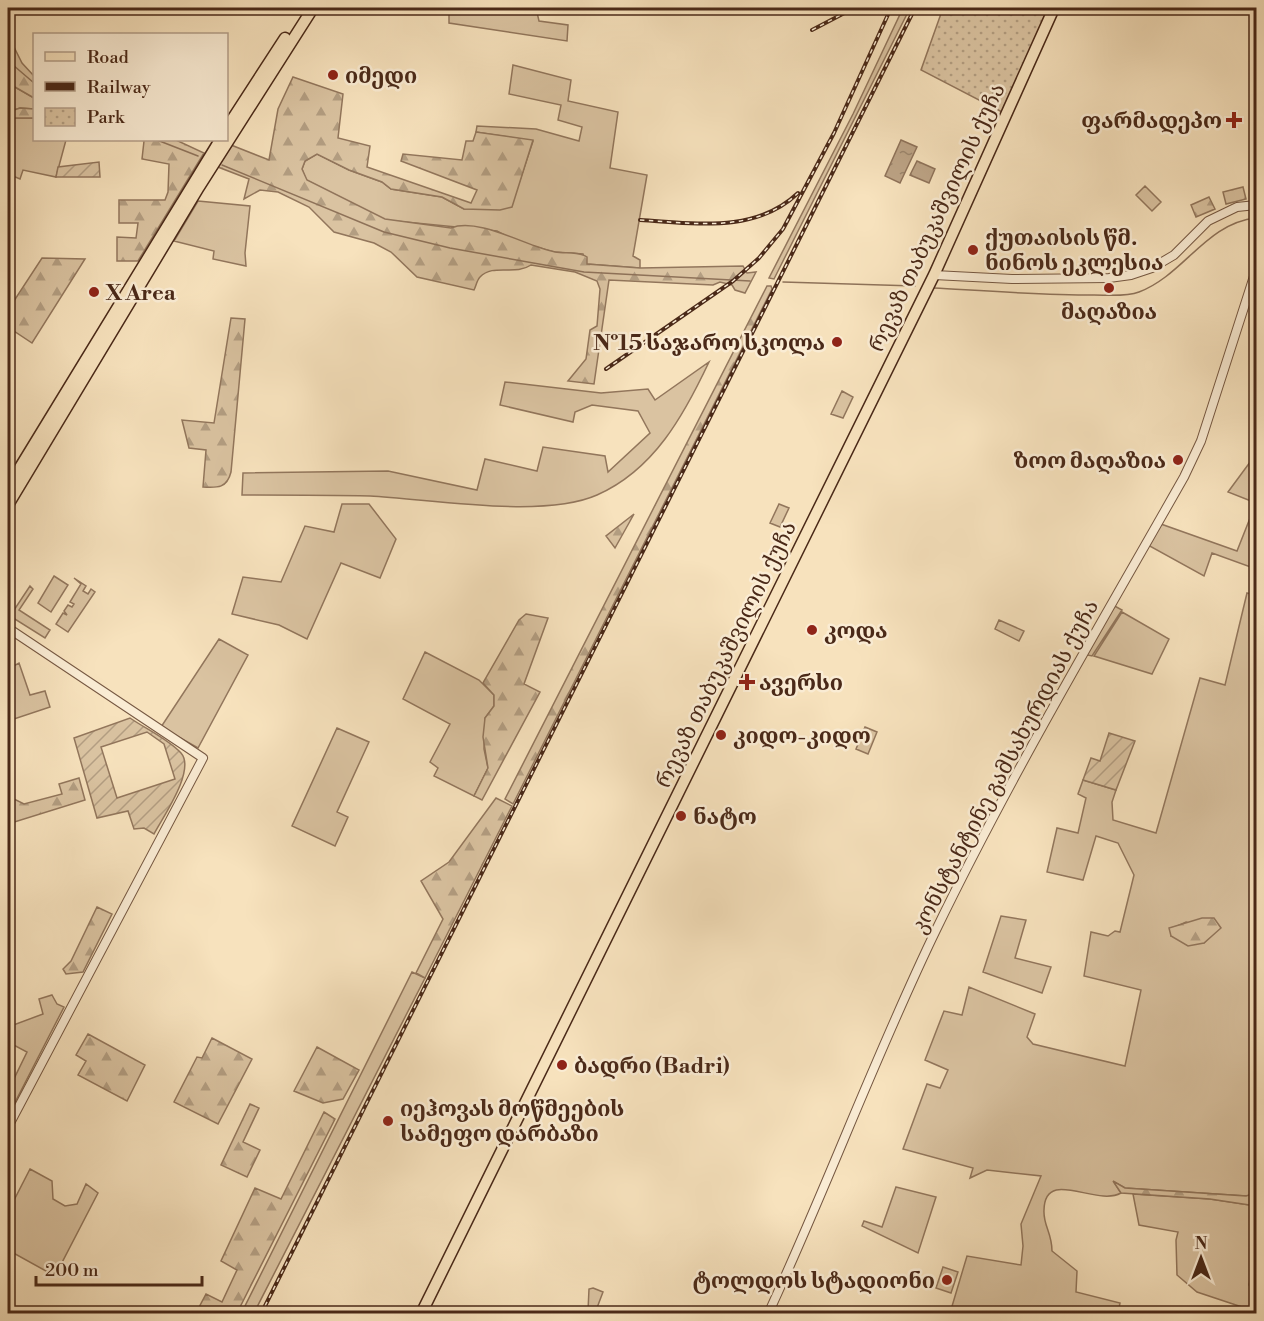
<svg xmlns="http://www.w3.org/2000/svg" width="1264" height="1321" viewBox="0 0 1264 1321" font-family="'Libre Bodoni','Noto Serif Georgian',serif">
	<style>
		.grass { fill: #dac3a1; stroke: #92765c; stroke-width: 1.5; fill-rule: evenodd }
		.forest { fill: url(#forest-firs); stroke: #92765c; stroke-width: 1.5 }
		.park { fill: url(#park-dots); stroke: #92765c; stroke-width: 1.5 }
		.garden { fill: url(#garden-furrows); stroke: #92765c; stroke-width: 1.5; fill-rule: evenodd }
		.water { fill: url(#water-ripples); stroke: #8e7259; stroke-width: 1.5 }
		.lines { fill: none; stroke-linecap: round; stroke-linejoin: round }
		.stream { stroke: #8e7259; stroke-width: 1.5 }
		.minor-casing { stroke: #755741; stroke-width: 10 }
		.major-casing { stroke: #4a2918; stroke-width: 13 }
		.minor { stroke: #faecd4; stroke-width: 8 }
		.major { stroke: #f7e2bd; stroke-width: 10 }
		.rail-casing { stroke: #4a2918; stroke-width: 4 }
		.rail { stroke: #faecd4; stroke-width: 1.5; stroke-dasharray: 4.5; stroke-linecap: butt }
		.poi-dot { fill: #8f2418; stroke: #faecd4; stroke-width: 2 }
		.labels { text-anchor: middle; stroke-width: 5; stroke-linejoin: round; paint-order: stroke }
		.poi-label { font-size: 22px; font-weight: bold; fill: #4a2918; stroke: #faecd4; text-anchor: start }
		.street-label { font-size: 22px; fill: #4a2918; stroke: #faecd4 }
	</style>
	<defs>
		<pattern id="forest-firs" width="22" height="20" patternUnits="userSpaceOnUse" patternTransform="scale(1.5)"><rect width="22" height="20" fill="#dac3a1"/><path d="M5 1l3.5 6h-7zM16 11l3.5 6h-7z" fill="#b39e82"/></pattern>
		<pattern id="park-dots" width="8" height="8" patternUnits="userSpaceOnUse" patternTransform="scale(1.5)"><rect width="8" height="8" fill="#dac3a1"/><path d="M2 2h.1M6 6h.1" fill="none" stroke="#b39e82" stroke-width="1.8" stroke-linecap="round"/></pattern>
		<pattern id="garden-furrows" width="10" height="10" patternUnits="userSpaceOnUse" patternTransform="scale(1.5)"><rect width="10" height="10" fill="#dac3a1"/><path d="M-1 1l2-2M0 10L10 0M9 11l2-2" fill="none" stroke="#b39e82"/></pattern>
		<pattern id="water-ripples" width="26" height="14" patternUnits="userSpaceOnUse" patternTransform="scale(1.5)"><rect width="26" height="14" fill="#bca385"/><path d="M2 4q2-2 4 0t4 0M15 11q2-2 4 0t4 0" fill="none" stroke="#9b856c"/></pattern>
	</defs>
	<rect width="100%" height="100%" fill="#f7e2bd"/>
	<filter id="stains"><feTurbulence type="fractalNoise" baseFrequency=".00333" numOctaves="4"/><feColorMatrix values="0 0 0 0 .2 0 0 0 0 .09 0 0 0 0 .02 0 0 0 .5 -.17"/></filter>
	<radialGradient id="worn" r=".72"><stop offset=".6" stop-color="#630" stop-opacity="0"/><stop offset="1" stop-color="#630" stop-opacity=".3"/></radialGradient>
	<path class="grass" d="M374,8H536L539,21L568,25L567,41L449,23V14Z
		M903,8H910L774,279L769,278L853,114Z
		M513,65L571,80L568,101L618,112L610,168L647,175L633,256L640,260V268L586,264L583,254L555,252L517,242L497,231L385,220L306,180L302,169L305,161L317,154L349,170L382,182L391,189L442,197L464,209L511,207L533,141L476,132L477,126L536,129L579,141L582,127L558,120L561,105L509,94Z
		M8,83L34,98V109L20,108L8,112V118H34V140H66L56,177L23,170L20,179L8,174Z
		M1145,186L1161,202L1152,211L1136,195Z
		M198,201L250,206L245,253L246,266L213,259L214,251L174,241Z
		M709,362C684,415 654,470 597,495C543,519 431,499 370,496C328,495 285,495 242,495L243,473L388,471L477,490L485,459L537,471L543,447L605,456L608,472L650,433L638,411L592,405L575,412L573,422L500,405L505,382L601,393L648,389L655,400Z
		M842,391L853,397L843,418L831,414Z
		M1256,454V569L1212,553L1204,576L1146,544L1158,523L1237,551L1256,503L1228,492Z
		M342,504H369L396,539L380,578L341,563L307,639L279,625L232,614L243,577L281,582L305,526L334,532Z
		M779,504L789,508L780,527L770,523Z
		M54,576L68,585L51,612L38,603Z
		M74,578L86,586L83,591L88,594L91,589L95,592L68,632L56,624L63,613L67,615L64,611L68,605L72,607L74,604L70,602L81,584Z
		M30,586L33,589L19,610L50,630L45,638L10,616Z
		M1247,593L1256,595V1193L1247,1196L1125,1188L1114,1182L1121,1193C1096,1207 1045,1167 1044,1210C1043,1225 1052,1233 1052,1251L1077,1271L1076,1292L1120,1303L1118,1313H950L967,1256L1021,1265L1023,1246L1021,1224L1041,1176L987,1170L970,1178L973,1168L903,1149L927,1084L940,1088L948,1070L925,1060L944,1011L962,1015L969,987L1035,1014L1027,1037L1033,1044L1125,1066L1141,990L1084,976L1091,932L1108,936L1115,931L1120,932L1134,875L1118,843L1096,836L1083,880L1047,872L1057,828L1078,833L1086,798L1078,794L1083,780L1116,790L1112,802L1113,820L1156,833L1200,678L1225,685ZM1186,922L1213,933L1204,943L1171,936L1175,927Z
		M1111,604L1122,610L1092,656L1083,654Z
		M1122,612L1169,639L1152,674L1094,656Z
		M999,620L1024,631L1019,641L995,629Z
		M219,639L248,655L198,748L161,727Z
		M425,652L479,680L494,695V706L485,718L484,749L488,768L474,796L434,776L438,768L430,762L450,724L403,699Z
		M19,663L30,695L45,691L50,707L8,721V669Z
		M865,727L877,732L868,754L856,749Z
		M337,728L369,742L337,812L348,817L335,846L292,826Z
		M1001,916L1026,920L1015,958L1051,967L1042,993L983,972Z
		M412,972L425,978L254,1313L241,1314Z
		M52,995L57,1004L64,1007L8,1116V1091L27,1052L8,1042V1027L43,1014L39,999Z
		M30,1169L52,1181L53,1199L65,1206L77,1204L86,1184L98,1193L55,1276L8,1250V1212Z
		M896,1187L936,1197L918,1253L862,1226L864,1221L882,1227Z
		M1133,1194L1210,1199L1256,1206V1251L1249,1285L1256,1287V1313H1240L1242,1307L1197,1292L1177,1275L1176,1240L1178,1232L1139,1225Z
		M943,1267L958,1272L951,1293L936,1288Z
		M593,1288L603,1292L595,1313L588,1311L589,1289Z"/>
	<path class="forest" d="M8,35L22,63L34,76V98L8,83Z
		M293,77L343,94L338,138L370,146L367,167L471,203L477,190L401,161L403,154L462,160L466,141H473L476,132L533,140L512,207L500,210L464,209L442,197L391,189L382,182L349,170L317,154L305,161L302,169L307,180L385,219L451,228C478,217 526,246 555,252C565,254 578,251 587,257V264L640,268L743,266L747,273L756,272L745,293L735,290L732,285L720,282L713,285L609,280L594,384L568,381L586,359L590,330L597,326L600,289L597,281L575,272L531,265C515,276 493,263 480,277C477,280 476,286 474,290L417,277L391,252L374,243L334,232L309,207L278,192L260,190L244,199L249,179L218,167L231,145L269,160L278,109Z
		M20,108L34,109V118H8V112Z
		M142,140H176L204,153L138,261H117V237L136,238L138,223H119V200H165L168,192L169,164L142,159L144,141Z
		M1243,187L1246,199L1226,204L1223,192Z
		M1209,197L1215,209L1196,217L1191,205Z
		M42,258L85,259L32,343L8,327V310Z
		M767,286H771L772,289L513,804L505,799Z
		M231,318L245,319L231,472C227,488 218,488 203,487L206,450L189,448L182,420L214,423Z
		M634,514L615,548L606,536Z
		M526,614L548,618L524,684L540,692L482,800L474,796L488,768L483,737L485,718L494,706V695L483,683L519,620Z
		M79,778L85,800L8,824V796L24,804L62,794L59,784Z
		M496,798L512,806L425,978L416,973L443,919L421,881L449,862Z
		M97,907L112,914L83,972L66,974L63,969L71,961Z
		M1202,918H1214L1221,928L1204,943L1188,946L1171,936L1169,928Z
		M88,1034L145,1065L127,1101L78,1075L86,1061L76,1055Z
		M212,1038L252,1059L218,1124L174,1102L197,1057L202,1058Z
		M317,1047L359,1070L343,1099L323,1103L294,1091Z
		M250,1104L259,1108L243,1142L260,1150L247,1177L221,1165Z
		M324,1112L335,1119L237,1313H196L206,1294L222,1302L237,1270L221,1261L255,1188L281,1199Z
		M1113,1181L1125,1188L1246,1196L1256,1193V1206L1210,1199L1121,1193Z"/>
	<path class="park" d="M943,8H1050L1002,112L921,70Z"/>
	<path class="garden" d="M99,162L100,177H56L58,167Z
		M130,718C146,729 168,739 181,753C196,770 163,817 154,834L144,828L134,829L128,811L97,818L74,738ZM147,732L164,744L175,779L117,798L101,747Z
		M1109,733L1135,741L1116,790L1083,780L1091,758L1100,761Z"/>
	<path class="water" d="M901,140L917,147L900,183L885,176Z
		M917,161L935,169L929,183L910,175Z"/>
	<g class="lines">
		<path class="stream" d="M8,56L13,65L34,83
			M157,140L198,156
			M222,165L384,232L450,248L584,272L750,281
			M783,282L915,286
			M934,288C987,291 1040,295 1094,295C1108,295 1126,297 1139,292C1184,275 1206,223 1256,218"/>
		<defs>
			<path id="minor" d="M934,275L1012,279L1109,278L1131,275L1152,268L1174,255L1208,221L1237,207L1256,205
				M8,628L203,758L8,1127
				M768,1314C827,1187 875,1056 936,930C1011,775 1099,627 1184,477L1201,441L1256,270"/>
			<path id="major" d="M226,129L285,38
				M8,487L220,140
				M8,505L199,187L313,8
				M421,1314L934,275L1054,8"/>
		</defs>
		<use href="#minor" class="minor-casing"/>
		<use href="#major" class="major-casing"/>
		<use href="#minor" class="minor"/>
		<use href="#major" class="major"/>
		<defs>
			<path id="rail" d="M812,30L854,8
				M640,220C694,223 755,234 798,193
				M606,369L733,281L759,258L783,229L834,133L891,8
				M261,1314L915,8"/>
		</defs>
		<use href="#rail" class="rail-casing"/>
		<use href="#rail" class="rail"/>
	</g>
	<g class="poi-dot">
		<circle cx="333" cy="75" r="6"/>
		<path d="M1231 111h6v6h6v6h-6v6h-6v-6h-6v-6h6z"/>
		<circle cx="973" cy="250" r="6"/>
		<circle cx="1109" cy="288" r="6"/>
		<circle cx="94" cy="292" r="6"/>
		<circle cx="837" cy="342" r="6"/>
		<circle cx="1178" cy="460" r="6"/>
		<circle cx="812" cy="630" r="6"/>
		<path d="M744 673h6v6h6v6h-6v6h-6v-6h-6v-6h6z"/>
		<circle cx="721" cy="735" r="6"/>
		<circle cx="681" cy="816" r="6"/>
		<circle cx="562" cy="1065" r="6"/>
		<circle cx="388" cy="1121" r="6"/>
		<circle cx="947" cy="1280" r="6"/>
	</g>
	<g class="labels">
		<g class="poi-label">
			<text x="345" y="83">იმედი</text>
			<text x="1222" y="128" text-anchor="end">ფარმადეპო</text>
			<text x="985" y="245">ქუთაისის წმ.<tspan x="985" dy="25">ნინოს ეკლესია</tspan></text>
			<text x="106" y="300">X Area</text>
			<text x="1109" y="319" text-anchor="middle">მაღაზია</text>
			<text x="825" y="350" text-anchor="end">№15 საჯარო სკოლა</text>
			<text x="1166" y="468" text-anchor="end">ზოო მაღაზია</text>
			<text x="824" y="638">კოდა</text>
			<text x="759" y="690">ავერსი</text>
			<text x="733" y="743">კიდო-კიდო</text>
			<text x="693" y="824">ნატო</text>
			<text x="574" y="1073">ბადრი (Badri)</text>
			<text x="400" y="1116">იეჰოვას მოწმეების<tspan x="400" dy="25">სამეფო დარბაზი</tspan></text>
			<text x="935" y="1288" text-anchor="end">ტოლდოს სტადიონი</text>
		</g>
		<g class="street-label">
			<text transform="translate(936 217) rotate(-65)" y="8">რევაზ თაბუკაშვილის ქუჩა</text>
			<text transform="translate(725 654) rotate(-64)" y="8">რევაზ თაბუკაშვილის ქუჩა</text>
			<text transform="translate(1004 766) rotate(-62)" y="8">კონსტანტინე გამსახურდიას ქუჩა</text>
		</g>
	</g>
	<rect width="1264" height="1321" fill="none" stroke="#f7e2bd" stroke-width="30"/>
	<rect x="9" y="9" width="1246" height="1303" fill="none" stroke="#4a2918" stroke-width="3"/>
	<rect x="15" y="15" width="1234" height="1291" fill="none" stroke="#4a2918" stroke-width="1.5"/>
	<rect x="33" y="33" width="195" height="108" fill="#faecd4" stroke="#b49e89" stroke-width="1.5"/>
	<rect x="45" y="52" width="30" height="9" fill="#f7e2bd" stroke="#b49e89" stroke-width="1.5"/>
	<text x="87" y="63" font-size="18" fill="#4a2918">Road</text>
	<rect x="45" y="82" width="30" height="9" fill="#4a2918" stroke="#b49e89" stroke-width="1.5"/>
	<text x="87" y="93" font-size="18" fill="#4a2918">Railway</text>
	<rect x="45" y="108" width="30" height="18" fill="url(#park-dots)" stroke="#b49e89" stroke-width="1.5"/>
	<text x="87" y="123" font-size="18" fill="#4a2918">Park</text>
	<g transform="translate(1201 1258)" stroke="#faecd4" stroke-width="4.5" paint-order="stroke">
	<path d="M0-4.5L10 22L0 15L-10 22Z" fill="#4a2918"/>
	<text y="-9" font-size="16" font-weight="bold" text-anchor="middle" fill="#4a2918">N</text>
	</g>
	<path d="M36 1276v9h166v-9" fill="none" stroke="#4a2918" stroke-width="3"/>
	<text x="45" y="1276" font-size="18" fill="#4a2918" stroke="#faecd4" stroke-width="4.5" paint-order="stroke">200 m</text>
	<rect width="100%" height="100%" filter="url(#stains)"/>
	<rect width="100%" height="100%" fill="url(#worn)"/>
</svg>
